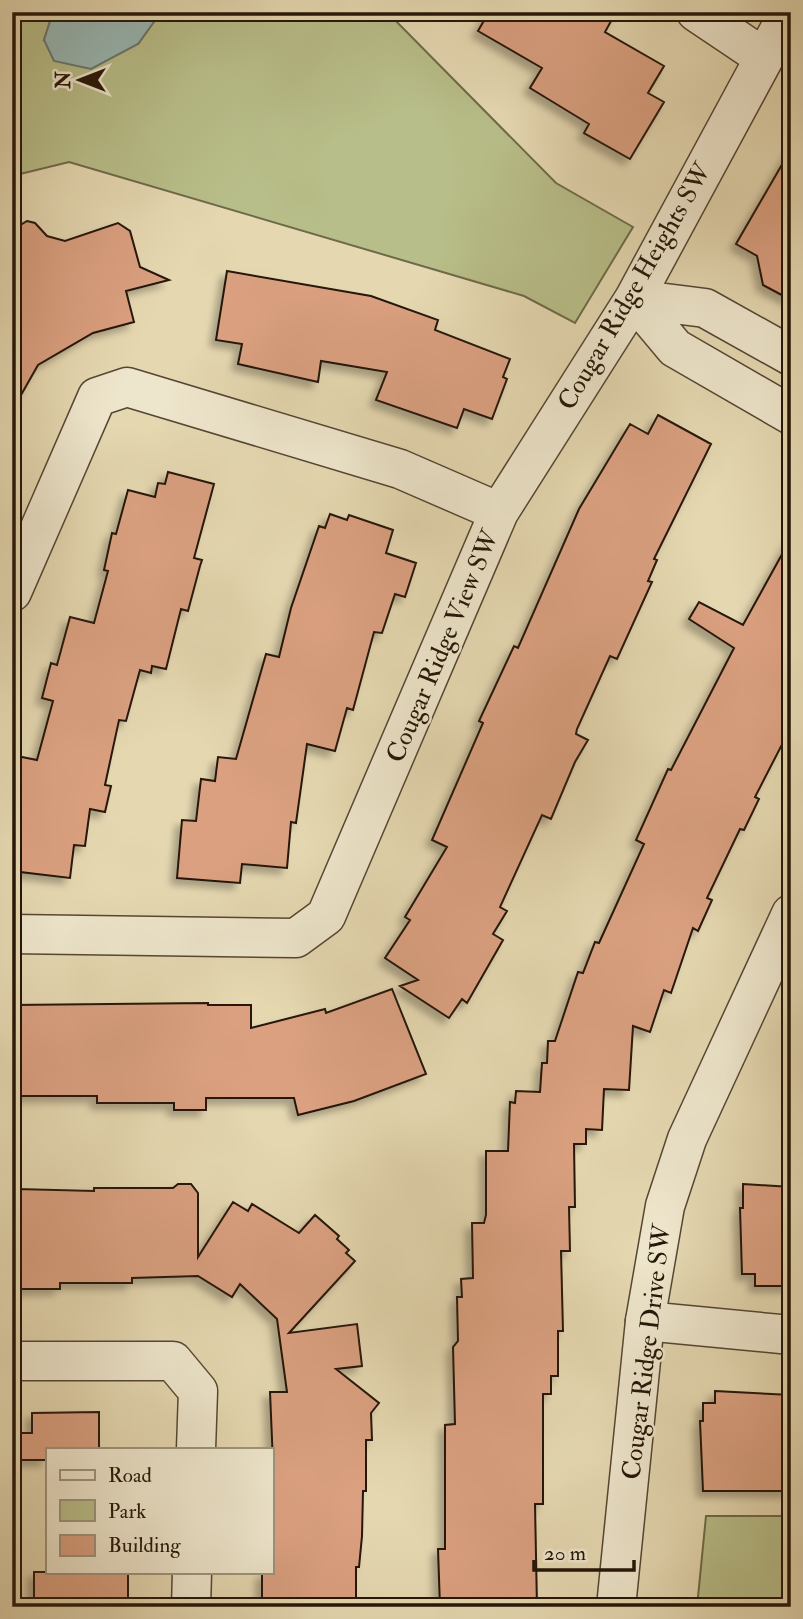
<svg xmlns="http://www.w3.org/2000/svg" width="803" height="1619" viewBox="0 0 803 1619" font-family="'IM FELL Double Pica',serif">
	<style>
		.green { fill: #b8be89; stroke: #6e6a49; stroke-width: 2 }
		.water { fill: #98b8b5; stroke: #6a7770; stroke-width: 2 }
		.building { fill: #daa080; stroke: #251609; stroke-width: 2; filter: url(#shadow) }
		.lines { fill: none; stroke-linecap: round; stroke-linejoin: round }
		.minor-casing { stroke: #554633; stroke-width: 41 }
		.tertiary-casing { stroke: #554633; stroke-width: 41 }
		.minor { stroke: #eee6cc; stroke-width: 38 }
		.tertiary { stroke: #eee6cc; stroke-width: 38 }
		.labels { text-anchor: middle; stroke-width: 5; stroke-linejoin: round; paint-order: stroke }
		.street-label { font-size: 26px; fill: #251609; stroke: #eee6cc }
	</style>
	<defs>
		<filter id="shadow"><feDropShadow dx="-6" dy="6" stdDeviation="3.5" flood-color="#0004"/></filter>
	</defs>
	<rect width="100%" height="100%" fill="#e5d8b1"/>
	<filter id="stains"><feTurbulence type="fractalNoise" baseFrequency=".00286" numOctaves="4"/><feColorMatrix values="0 0 0 0 .2 0 0 0 0 .09 0 0 0 0 .02 0 0 0 .5 -.17"/></filter>
	<radialGradient id="worn" r=".72"><stop offset=".6" stop-color="#630" stop-opacity="0"/><stop offset="1" stop-color="#630" stop-opacity=".3"/></radialGradient>
	<path class="green" d="M12,12H53L44,40L138,44L161,12H387L556,183L633,227L575,323L524,296L69,162L12,176Z
		M706,1516H791V1607H697Z"/>
	<path class="water" d="M53,12H161L138,44L91,69L54,61L44,40Z"/>
	<path class="building" d="M489,12H616L605,32L664,66L648,93L664,102L630,159L584,133L589,124L530,88L542,68L478,31Z
		M791,149V300L763,285L757,256L736,244Z
		M27,221L35,223L47,236L65,241L118,223L130,231L140,267L169,280L126,291L134,322L93,333L38,365L12,411V236L14,229Z
		M227,271L371,296L438,320L435,330L510,359L503,377L507,379L492,419L464,409L457,428L376,400L387,372L321,361L318,382L238,364L242,344L216,340Z
		M658,415L711,444L654,559L657,560L648,581L652,582L617,659L610,656L577,729L576,734L588,740L575,762L551,819L542,815L500,907L507,911L493,934L503,940L467,1003L462,999L449,1018L400,986L418,980L385,958L410,920L405,917L447,847L432,840L483,723L479,721L514,646L518,648L579,509L630,424L648,434Z
		M168,472L214,484L194,558L202,560L200,566L188,611L181,609L166,669L152,666L151,673L140,670L126,721L119,720L105,785L111,786L105,812L90,809L85,846L74,845L70,878L12,871V755L37,760L53,701L42,698L51,663L57,665L70,617L94,623L108,571L104,570L112,533L116,534L128,490L155,497L158,483L165,484Z
		M330,514L347,520L349,515L393,530L386,553L416,563L405,597L395,594L382,633L374,632L353,710L347,708L335,751L307,744L296,823L291,822L287,868L242,864L240,883L177,878L182,820L196,821L201,779L215,781L218,757L236,759L266,654L279,657L291,608L319,526L325,528Z
		M791,538V727L755,797L759,799L744,830L740,829L707,898L712,900L698,931L693,928L671,993L664,990L650,1032L633,1026L629,1090L604,1089L602,1130L586,1129V1144H574L575,1207H569L570,1251H561L563,1331H558V1376H551V1394H543V1504H535L537,1607H440L438,1549H445V1425L455,1424L453,1347L458,1341L457,1297H462L461,1279L473,1278L472,1223H484L486,1215V1151H508L510,1102L515,1103L516,1091L540,1092L542,1063H547L548,1041H555L578,972L583,973L595,942L599,943L644,844L636,840L668,769L671,770L734,648L689,619L699,602L743,625Z
		M392,989L426,1074L354,1101L298,1115L294,1098H206V1110H174V1103H97V1096H12V1005L208,1003V1005H251V1028L325,1009L326,1013Z
		M178,1184H191L198,1193V1257L233,1202L248,1211L252,1204L299,1233L315,1215L339,1236L337,1239L349,1250L346,1253L355,1261L289,1333L357,1324L362,1366L336,1369L379,1403L371,1413L372,1440H366V1491H363L362,1536L359,1567H356V1607H262V1573H271L273,1463L270,1392H287L277,1319L240,1284L232,1297L198,1276L132,1278V1283H60V1289H16L17,1189L94,1191V1188H173Z
		M743,1184L791,1187V1286H755V1274H742L740,1208H743Z
		M715,1391L791,1395V1491H703L700,1421H703V1403H715Z
		M99,1412V1449H47V1460H20V1433H32V1413Z
		M34,1572H128V1601H34Z"/>
	<g class="lines">
		<defs>
			<path id="minor" d="M696,12L763,57
				M634,299L675,348L791,415
				M634,299L705,308L791,356
				M12,592L97,397L127,387L400,469L499,512
				M12,934L296,938L326,916L499,512L634,299L789,12
				M645,1321L791,1335
				M12,1361H173L198,1391L196,1449
				M191,1607L192,1572"/>
			<path id="tertiary" d="M616,1607L645,1321L665,1206L687,1139L791,914"/>
		</defs>
		<use href="#minor" class="minor-casing"/>
		<use href="#tertiary" class="tertiary-casing"/>
		<use href="#minor" class="minor"/>
		<use href="#tertiary" class="tertiary"/>
	</g>
	<g class="labels">
		<g class="street-label">
			<text transform="translate(634 286) rotate(-60)" y="9">Cougar Ridge Heights SW</text>
			<text transform="translate(442 646) rotate(-67)" y="9">Cougar Ridge View SW</text>
			<text transform="translate(646 1352) rotate(-83)" y="9">Cougar Ridge Drive SW</text>
		</g>
	</g>
	<rect width="803" height="1619" fill="none" stroke="#e5d8b1" stroke-width="42"/>
	<rect x="14" y="14" width="775" height="1591" fill="none" stroke="#251609" stroke-width="3.5"/>
	<rect x="21" y="21" width="761" height="1577" fill="none" stroke="#251609" stroke-width="2"/>
	<rect x="46" y="1448" width="228" height="126" fill="#eee6cc" stroke="#9e937e" stroke-width="2"/>
	<rect x="60" y="1470" width="35" height="10" fill="#eee6cc" stroke="#9e937e" stroke-width="2"/>
	<text x="108" y="1482" font-size="21" fill="#251609">Road</text>
	<rect x="60" y="1500" width="35" height="21" fill="#b8be89" stroke="#9e937e" stroke-width="2"/>
	<text x="108" y="1518" font-size="21" fill="#251609">Park</text>
	<rect x="60" y="1535" width="35" height="21" fill="#daa080" stroke="#9e937e" stroke-width="2"/>
	<text x="108" y="1552" font-size="21" fill="#251609">Building</text>
	<g transform="translate(80 80) rotate(270)" stroke="#eee6cc" stroke-width="5" paint-order="stroke">
	<path d="M0-5L12 26L0 18L-12 26Z" fill="#251609"/>
	<text y="-10" font-size="19" font-weight="bold" text-anchor="middle" fill="#251609">N</text>
	</g>
	<path d="M534 1560v10h100v-10" fill="none" stroke="#251609" stroke-width="3.5"/>
	<text x="544" y="1560" font-size="21" fill="#251609" stroke="#eee6cc" stroke-width="5" paint-order="stroke">20 m</text>
	<rect width="100%" height="100%" filter="url(#stains)"/>
	<rect width="100%" height="100%" fill="url(#worn)"/>
</svg>
